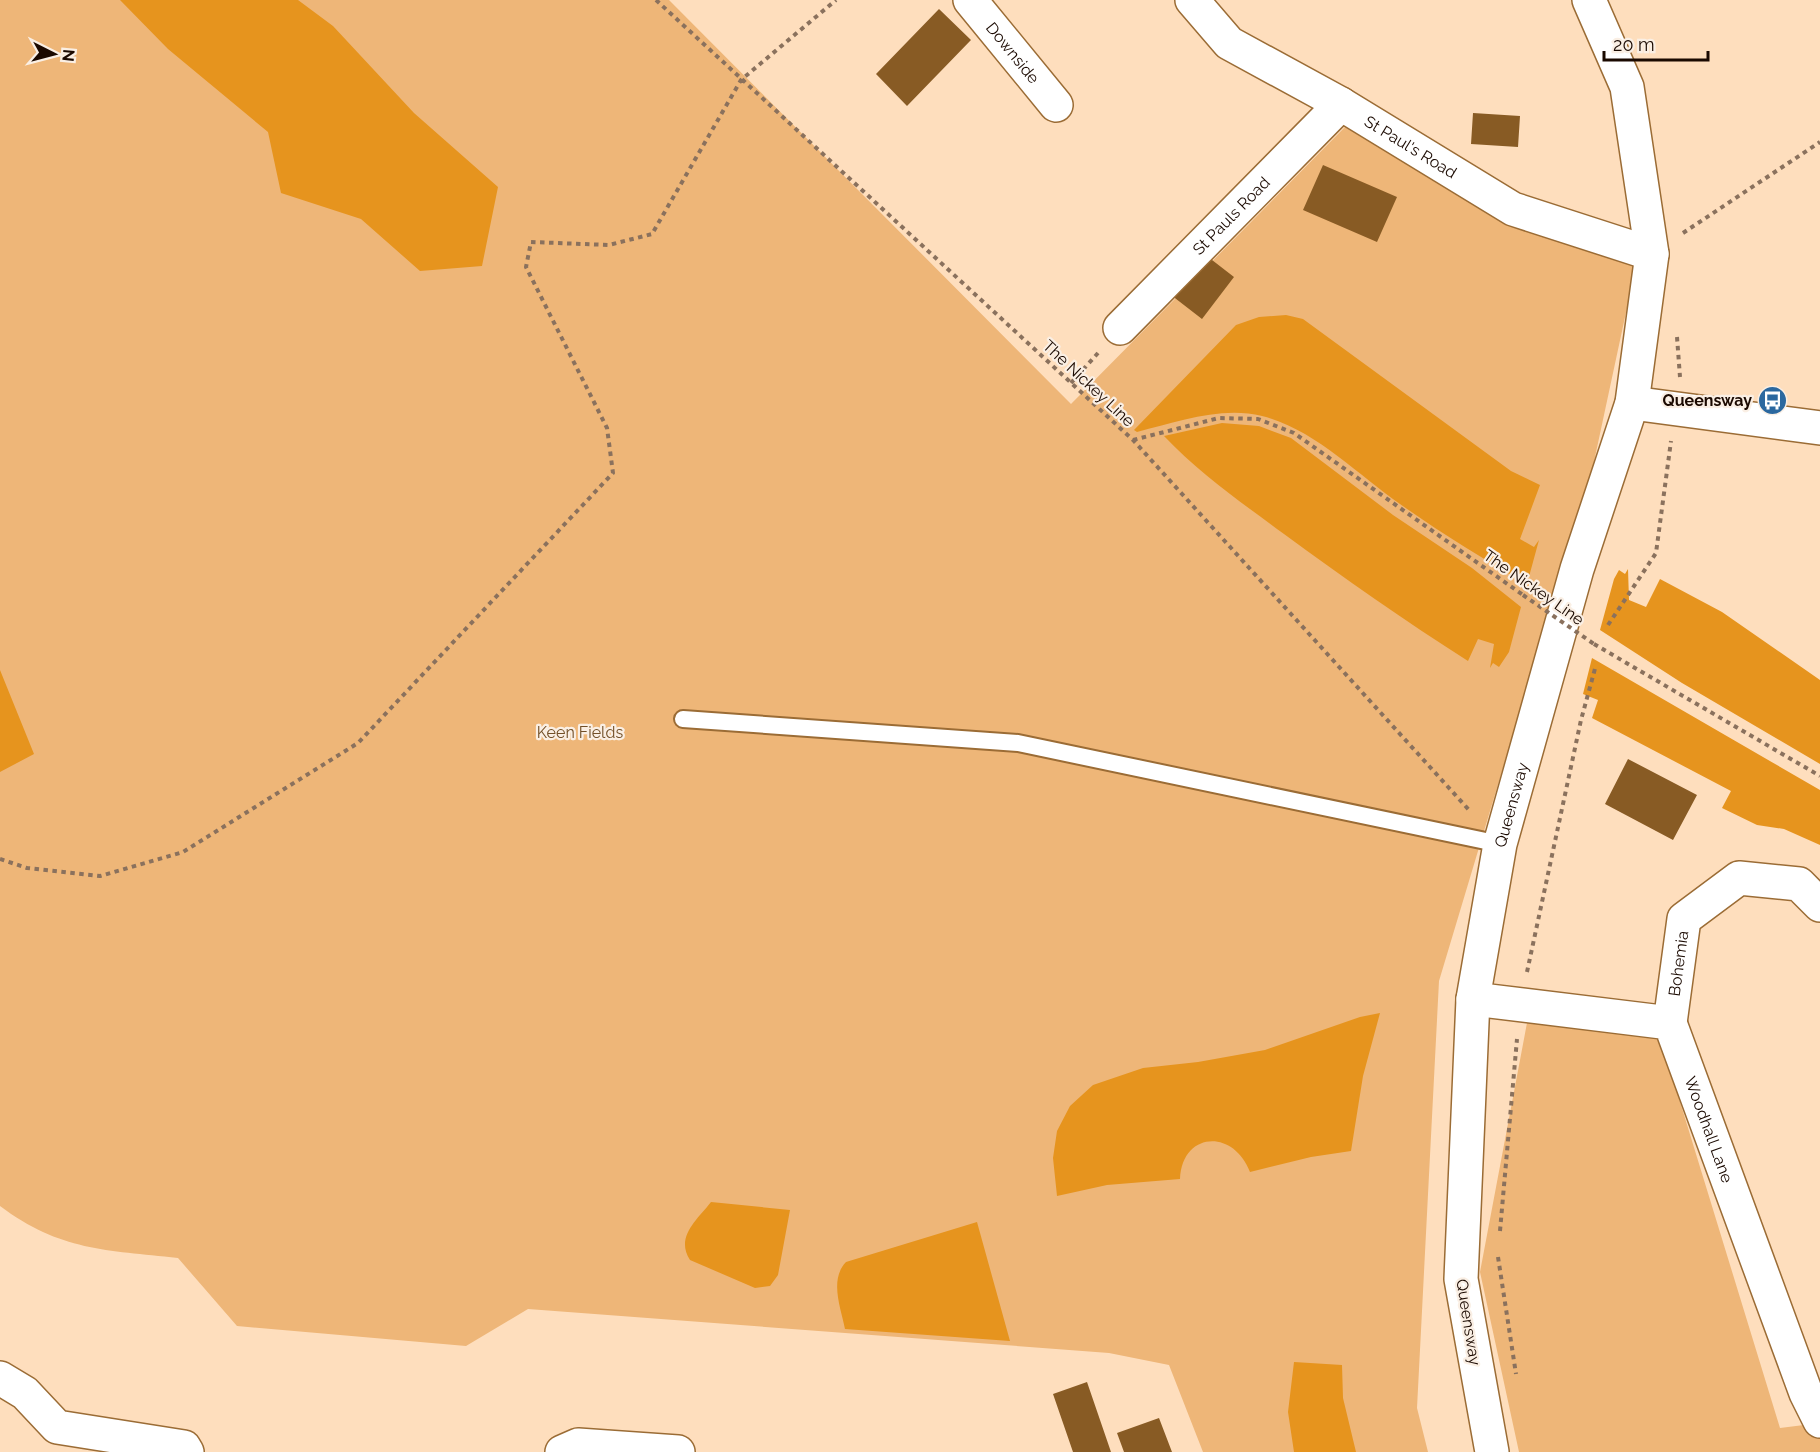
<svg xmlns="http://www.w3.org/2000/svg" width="1820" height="1452" viewBox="0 0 1820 1452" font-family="Raleway,sans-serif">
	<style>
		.green { fill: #eeb678 }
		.forest { fill: #e6941e }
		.building { fill: #885b24 }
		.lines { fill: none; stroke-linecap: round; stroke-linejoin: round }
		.lane-casing { stroke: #9b6c35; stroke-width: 20 }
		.street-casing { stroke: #9b6c35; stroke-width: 36 }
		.secondary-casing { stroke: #9b6c35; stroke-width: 36 }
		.path { stroke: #8a715d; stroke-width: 4; stroke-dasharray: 4.5 4.5; stroke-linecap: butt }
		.lane { stroke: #fff; stroke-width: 16 }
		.street { stroke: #fff; stroke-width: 33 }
		.secondary { stroke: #fff; stroke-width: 33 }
		.path-bridge { stroke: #8a715d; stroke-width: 4; stroke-dasharray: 4.5 4.5; stroke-linecap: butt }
		.labels { text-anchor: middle; stroke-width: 4.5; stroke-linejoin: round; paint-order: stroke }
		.street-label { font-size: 16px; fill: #1a0900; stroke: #faefe4 }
		.poi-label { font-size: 16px; font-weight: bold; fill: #1a0900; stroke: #faefe4; text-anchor: end }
		.park-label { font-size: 16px; fill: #724f27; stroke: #faefe4 }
	</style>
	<rect width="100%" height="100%" fill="#fedebd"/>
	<path class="green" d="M0,0H669L1071,404L1349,123L1637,261L1592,471L1439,981L1417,1408L1428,1452H1203L1169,1365L1109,1353L528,1309L466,1346L237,1326L178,1258C106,1250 60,1251 0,1206Z
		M1530,1007L1654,1017L1780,1428L1820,1423V1452H1519L1480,1272Z"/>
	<path class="forest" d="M120,0H298L333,26L414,113L498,187L482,266L420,271L361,219L281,193L268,132L168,49Z
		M1286,315L1303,319L1511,471L1540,485L1520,539L1534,547L1539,540L1527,584C1483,559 1441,533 1400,504C1357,474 1314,429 1262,416C1221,406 1177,422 1137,432L1134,430L1236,325L1259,317Z
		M1222,423L1259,426L1291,438L1393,515L1472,568L1521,607L1509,652L1499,667L1493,663L1490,668L1494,644L1478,639L1468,661C1405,621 1344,578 1284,534C1242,503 1200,474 1164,436Z
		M1628,569L1629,600L1646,607L1660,579L1722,612L1820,680V764L1682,683L1600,630L1614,579L1619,570L1625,574Z
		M1592,658L1820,790V845L1784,829L1757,825L1722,808L1731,791L1592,718L1598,700L1583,694Z
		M0,670L34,754L0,772Z
		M1380,1013L1363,1076L1351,1151L1311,1157L1250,1172C1233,1128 1182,1132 1180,1179L1107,1185L1057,1196L1053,1158L1057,1131L1070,1106L1093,1085L1143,1068L1198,1062L1265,1050L1360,1017Z
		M711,1202L790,1210L778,1275L770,1286L755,1288L690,1260C675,1237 697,1220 711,1202Z
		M977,1222L1010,1341L845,1329C841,1308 829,1280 846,1262Z
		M1294,1362L1342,1365L1343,1398L1356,1452H1294L1288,1412Z"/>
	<path class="building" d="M939,9L971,40L907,106L876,74Z
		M1473,113L1520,116L1518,147L1471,144Z
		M1323,165L1397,197L1377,242L1303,210Z
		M1203,253L1234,277L1202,319L1171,295Z
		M1628,759L1697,795L1673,840L1605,804Z
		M1087,1382L1111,1452H1073L1053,1394Z
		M1159,1418L1172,1452H1124L1117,1433Z"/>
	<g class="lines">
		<defs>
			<path id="lane" d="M683,719L1018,743L1500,844"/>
			<g id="street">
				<path id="s1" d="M970,0L1056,105"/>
				<path id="s2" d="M1192,0L1229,43L1341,104L1513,209L1652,254"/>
				<path id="s3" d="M1120,328L1341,104"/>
				<path d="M1632,403L1820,428"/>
				<path id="s4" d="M1473,999L1670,1023L1806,1393L1820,1421"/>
				<path id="s5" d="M1670,1023L1684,919L1739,878L1799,884L1820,905"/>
				<path d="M0,1378L25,1393L57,1427L184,1447L187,1452"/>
				<path d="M562,1452L578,1445L678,1452"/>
			</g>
			<g id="secondary">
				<path id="s6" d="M1492,1452L1461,1279L1473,999L1500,844L1577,569L1632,403L1652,254L1627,87L1589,0"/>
			</g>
		</defs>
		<use href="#lane" class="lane-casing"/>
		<use href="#street" class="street-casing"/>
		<use href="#secondary" class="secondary-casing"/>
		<path class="path" d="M656,0L1133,440L1469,810
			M1683,233L1820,142
			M1677,337L1680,377
			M1071,383L1098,353
			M1133,440L1219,418L1258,419L1294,433L1523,595
			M1608,625L1656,553L1671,441
			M1594,644L1820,776
			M0,859L27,868L100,876L183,852L358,743L613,473L607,428L526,267L531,242L609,245L652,234L741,80L836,0
			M1527,972L1581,720L1596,665
			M1500,1231L1517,1039
			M1498,1257L1516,1374"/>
		<use href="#lane" class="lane"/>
		<use href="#street" class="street"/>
		<use href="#secondary" class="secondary"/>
		<path class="path-bridge" d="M1523,595L1594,644"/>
	</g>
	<defs>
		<symbol id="bus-disc" viewBox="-11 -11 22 22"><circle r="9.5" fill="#2b689f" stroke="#faefe4"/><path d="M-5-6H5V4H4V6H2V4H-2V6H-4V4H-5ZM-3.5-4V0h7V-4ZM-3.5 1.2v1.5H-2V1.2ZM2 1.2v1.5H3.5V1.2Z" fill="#fff"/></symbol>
	</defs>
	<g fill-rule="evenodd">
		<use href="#bus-disc" x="1756" y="384" width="33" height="33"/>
	</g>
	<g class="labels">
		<g class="street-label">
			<text dy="6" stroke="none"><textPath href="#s1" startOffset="68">Downside</textPath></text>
			<text dy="6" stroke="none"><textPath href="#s2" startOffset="266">St Paul's Road</textPath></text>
			<text dy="6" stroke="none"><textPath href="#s3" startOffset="158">St Pauls Road</textPath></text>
			<text transform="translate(1089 383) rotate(43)" y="6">The Nickey Line</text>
			<text transform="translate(1534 587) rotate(35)" y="6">The Nickey Line</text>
			<text dy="6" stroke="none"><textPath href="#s6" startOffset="654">Queensway</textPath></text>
			<text dy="6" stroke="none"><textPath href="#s5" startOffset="60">Bohemia</textPath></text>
			<text dy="6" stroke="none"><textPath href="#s4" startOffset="312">Woodhall Lane</textPath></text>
			<text transform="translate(1469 1322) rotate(81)" y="6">Queensway</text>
		</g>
		<g class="poi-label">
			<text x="1752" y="406">Queensway</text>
		</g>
		<g class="park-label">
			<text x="580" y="738">Keen Fields</text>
		</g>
	</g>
	<g transform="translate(54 54) rotate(96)" stroke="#faefe4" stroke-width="4.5" paint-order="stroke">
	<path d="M0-4.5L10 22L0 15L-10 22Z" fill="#1a0900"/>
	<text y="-9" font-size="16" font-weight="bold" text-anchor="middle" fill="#1a0900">N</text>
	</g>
	<path d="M1604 51v9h104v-9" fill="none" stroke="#1a0900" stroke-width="3"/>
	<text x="1613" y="51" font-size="18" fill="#1a0900" stroke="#faefe4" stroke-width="4.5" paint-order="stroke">20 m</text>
</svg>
